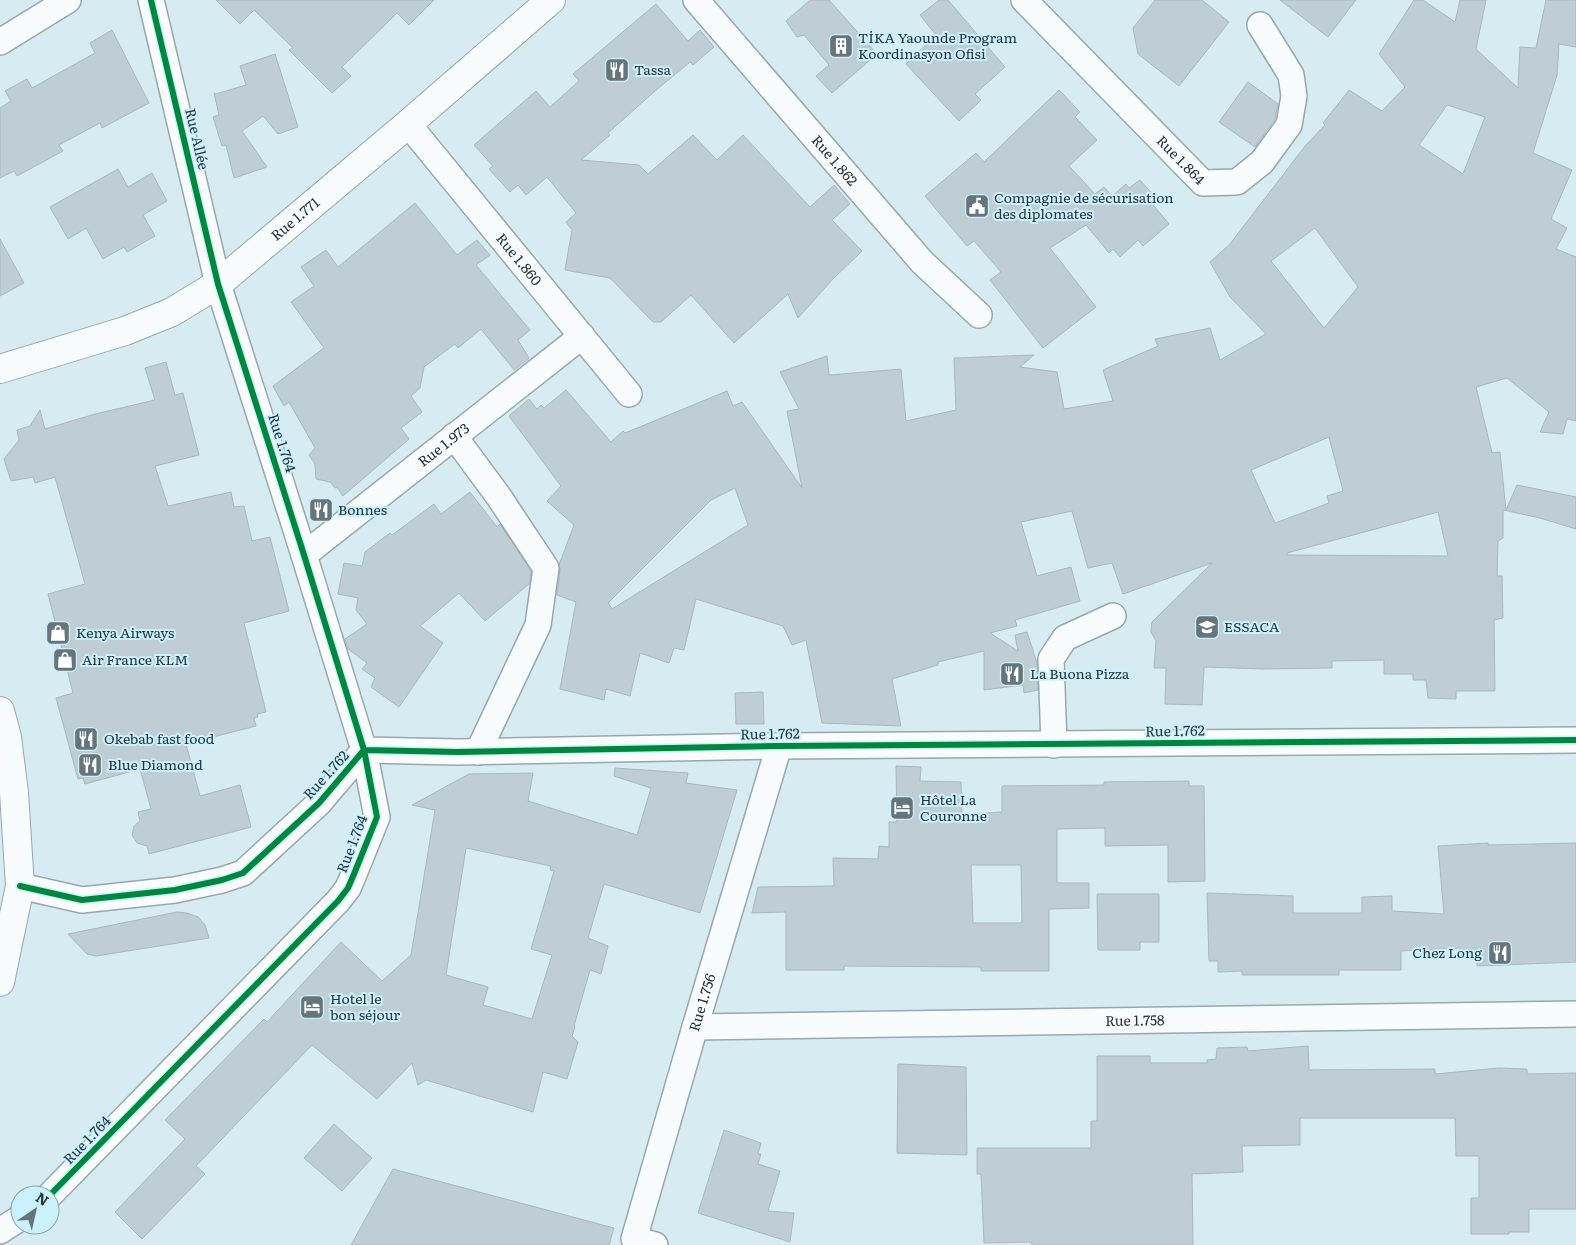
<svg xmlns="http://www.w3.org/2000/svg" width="1576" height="1245" viewBox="0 0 1576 1245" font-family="Literata,serif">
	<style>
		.building { fill: #beced4; stroke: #a9b9be; fill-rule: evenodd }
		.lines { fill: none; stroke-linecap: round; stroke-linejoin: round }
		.minor-casing { stroke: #99a8ae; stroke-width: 28 }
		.tertiary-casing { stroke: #99a8ae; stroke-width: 30 }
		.secondary-casing { stroke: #99a8ae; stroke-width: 30 }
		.minor { stroke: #f9fcfd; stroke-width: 25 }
		.tertiary { stroke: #f9fcfd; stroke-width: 28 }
		.secondary { stroke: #f9fcfd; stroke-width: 28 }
		.cycleway-casing { stroke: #cbf1fe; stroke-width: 9 }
		.cycleway { stroke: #00873e; stroke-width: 6 }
		.labels { text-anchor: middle; stroke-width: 4; stroke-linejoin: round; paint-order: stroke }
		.poi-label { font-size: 14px; fill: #27353b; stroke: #cbf1fe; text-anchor: start }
		.street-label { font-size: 14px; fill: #27353b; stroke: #cbf1fe }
	</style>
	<rect width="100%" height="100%" fill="#d7ebf2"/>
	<path class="building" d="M216,0H434L409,25L397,13L342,67L351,76L332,93L289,50L293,48L254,10L240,24Z
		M810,0H829L877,54L832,93L816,76L829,65L804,35L797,37L786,21Z
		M939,0H948L1005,67L975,94L981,100L959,121L906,64L936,35L920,15Z
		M1155,0H1202L1229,22L1179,86L1138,54L1133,28Z
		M1280,0H1356L1328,37Z
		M1414,0H1423L1455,22L1460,0H1486L1476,49L1518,88L1520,47L1536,48L1546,0H1576V47L1559,44L1557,75L1533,153L1572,170L1551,219L1567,228L1556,249L1576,257V421L1567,419L1563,434L1540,432L1549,412L1507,378L1476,387L1492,453L1500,452L1506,510L1517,485L1576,497V529L1540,518L1503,510V538L1498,541L1497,576H1502L1503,618L1494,620L1495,691H1456V699L1428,698L1426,680H1413V674H1384V660L1332,661V668L1263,669L1204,667L1202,705L1165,704L1166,668H1154L1156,641L1151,632L1152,622L1212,563L1123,594L1112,563L1088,568L1072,511L1021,522L1037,576L1071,567L1080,601L1015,620L1017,626L990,633L1018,651L1015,635L1027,632L1037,663L1038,690L1024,693L1023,685L984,690V651L938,662V665L892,679L901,726L822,723L806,640L792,645L783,626L696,599L684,650L674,648L669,663L640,653L630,696L606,689L604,700L560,689L576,602L557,595L560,570L559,565L574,525L547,501L561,486L509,416L529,399L537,409L541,405L544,408L566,390L611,442L623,431L625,433L727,391L733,406L742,402L802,488L787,411L799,409L780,372L827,356L829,375L901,369L906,421L956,410L954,358L1034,355L1020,367L1057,372L1064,409L1113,401L1103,370L1158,346L1155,339L1210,328L1220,360L1266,334L1230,297L1210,262L1230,244L1305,146L1325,125L1323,123L1349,90L1382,111L1405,87L1379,54ZM1447,105L1485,117L1463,174L1419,145ZM1315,228L1358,287L1324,328L1271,261ZM1329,437L1343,491L1327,496L1329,503L1275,523L1251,470ZM735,488L748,525L612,609L608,603L711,500ZM1438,512L1448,556L1287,555V553Z
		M656,4L688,41L700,30L714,47L693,65L690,62L655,91L608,133L610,135L581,160L639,165L648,174L693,135L717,160L743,135L810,207L834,185L850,204L832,220L862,251L832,280L798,318L788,294L734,343L691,295L661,322H653L610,278L565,270L572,230L566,222L576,213L547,177L526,195L518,185L510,192L489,169L493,166L474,145L536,91L550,107L579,81L573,74Z
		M112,30L149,103L102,128L100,123L59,145L63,151L17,176L14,171L0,178V108L11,101L5,91L27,79L32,88L95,53L90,43Z
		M275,54L298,127L278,134L263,116L242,131L267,167L234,178L226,145L222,146L213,117L219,115L214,93L216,94L246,85L240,66Z
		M1248,82L1278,104L1275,119L1255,147L1219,122Z
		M1059,90L1080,112L1075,117L1097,140L1069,166L1095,194L1104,187L1112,196L1126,184L1129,188L1140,180L1154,196L1149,200L1169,224L1143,246L1138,240L1120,257L1113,249L1109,253L1086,225L1050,248L1096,307L1043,348L990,280L1001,272L974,241L967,246L925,196L976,153L984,162Z
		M118,169L128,187L152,173L167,201L143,215L155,236L127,252L124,247L103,259L86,228L68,239L50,207Z
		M415,203L457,255L477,240L490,255L476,265L530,330L518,340L529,358L514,370L481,329L458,348L455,344L424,367L420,388L411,396L422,412L401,428L409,439L343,496L337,487L335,488L330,482L316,479L315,464L309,455L315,448L289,402L284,406L273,386L324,348L291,302L314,286L301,267L326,250L338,267Z
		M0,239L24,283L0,296Z
		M166,362L175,395L183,393L199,455L155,466L168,506L231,492L234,507L244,506L252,541L270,537L289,611L244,623L266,712L257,714L258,717L254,718L256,726L186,744L200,796L240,785L251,827L149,854L147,846L137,843L132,835L134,826L140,821L138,812L151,809L140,769L85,784L83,778L78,779L56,698L73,693L48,594L85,584L55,477L35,483L33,477L11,481L4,459L19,440L17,430L30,426L40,410L45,429L95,414L155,400L145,368Z
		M470,492L497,527L500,524L531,571L529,584L485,621L459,593L420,626L443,643L399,707L371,687L375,678L362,669L367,663L348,649L345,639L367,624L356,610L358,598L338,594L344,563L362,566L365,552L390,533L392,535L434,504L441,514Z
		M763,692L764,724H736L735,693Z
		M896,766L921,767L920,781L961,782L962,815L1002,812V786L1104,785V782L1189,781V786H1204L1205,881L1168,882V845L1105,846V828L1057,829V883H1089V908L1049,909V971H981V967L844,966V970H786V912L752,913L758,887L834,886L833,858L878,859L879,846L889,847V822H897ZM971,865H1021L1022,923H973Z
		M615,768L688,773L686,783L737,790L700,913L604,884L588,938L608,946L601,974L590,970L574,1026L575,1027L572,1036L578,1042L567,1079L543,1072L533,1112L426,1080L418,1085L412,1063L377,1099L312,1045L196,1166L205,1174L142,1239L115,1212L185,1139L165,1120L264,1019L267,1022L341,942L382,981L411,955L435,810L412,805L469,774L533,773L528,801L637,835L651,788L614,776ZM466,848L551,866L550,870L554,871L531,949L552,955L532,1019L483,1005L488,987L446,975Z
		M1488,843V845L1576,843V962L1477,966V949L1460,950V948L1401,951V970H1339V975H1242V971L1218,972V961H1209L1207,893L1293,896V913H1362V897L1392,896V911L1444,914L1438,846Z
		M1097,894H1159V942H1140V950H1098Z
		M177,912L187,913L198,917L205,925L209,938L96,956L87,954L68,934Z
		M1308,1046L1309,1070L1435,1069V1074L1499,1068L1527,1069V1074L1576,1073V1209H1529V1232H1509V1234H1471V1198H1479V1156H1456L1455,1118H1300V1145L1242,1146L1243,1172L1192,1174L1193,1245H1032L1031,1242L984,1243L981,1174H977V1148H1091V1121H1097V1056H1150V1063H1207V1060L1216,1059L1217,1048L1247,1047L1248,1051Z
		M898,1064L966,1067L967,1155L897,1153Z
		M334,1124L372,1158L342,1191L304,1158Z
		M724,1130L761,1143L758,1154H761L758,1164L780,1171L768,1211L794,1213L790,1242L698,1213Z
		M393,1169L614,1228L609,1245H351Z"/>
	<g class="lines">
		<defs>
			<g id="minor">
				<path id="s1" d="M696,0L922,262L979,315"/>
				<path id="s2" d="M1024,0L1203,183L1237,182L1262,162L1289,125L1294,96L1291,75L1260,25"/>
				<path d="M0,42L68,0"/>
				<path id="s3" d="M408,124L629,394"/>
				<path d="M454,436L499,497L546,568L538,625L478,752"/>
				<path id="s4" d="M304,555L582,336"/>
				<path d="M1054,745L1051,659L1065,638L1113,616"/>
				<path d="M20,886L82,900L175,890L222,880L243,873L319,803L364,750L458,752L779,746L1576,740"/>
				<path id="s5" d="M695,1027L1576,1014"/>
				<path d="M50,1195L338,901L348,888L354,874L377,817L364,750L304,555L218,284L151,0"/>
				<path d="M0,1231L20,1218"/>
				<path id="s6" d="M655,1245L634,1239L695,1027L779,746"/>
			</g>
			<g id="tertiary">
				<path id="s7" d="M0,369L125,331L172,312L218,284L408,124L551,0"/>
			</g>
			<path id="secondary" d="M0,711L7,737L14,793L20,886L0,982"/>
		</defs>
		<use href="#minor" class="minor-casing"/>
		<use href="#tertiary" class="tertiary-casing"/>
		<use href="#secondary" class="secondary-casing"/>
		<use href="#minor" class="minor"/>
		<use href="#tertiary" class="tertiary"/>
		<use href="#secondary" class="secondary"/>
		<defs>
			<path id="cycleway" d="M20,886L82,900L175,890L222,880L243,873L319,803L364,750L458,752L779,746L1576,740
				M50,1195L338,901L348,888L354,874L377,817L364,750L304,555L218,284L151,0"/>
		</defs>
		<use href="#cycleway" class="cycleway-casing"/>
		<use href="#cycleway" class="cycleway"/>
	</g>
	<defs>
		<symbol id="building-square" viewBox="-11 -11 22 22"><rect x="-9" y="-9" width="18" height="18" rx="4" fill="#65757b" stroke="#cbf1fe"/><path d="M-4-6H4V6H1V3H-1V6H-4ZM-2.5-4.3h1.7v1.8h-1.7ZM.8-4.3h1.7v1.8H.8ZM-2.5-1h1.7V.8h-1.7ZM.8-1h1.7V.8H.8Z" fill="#fff"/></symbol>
		<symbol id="restaurant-square" viewBox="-11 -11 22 22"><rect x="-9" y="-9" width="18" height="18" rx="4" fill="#65757b" stroke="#cbf1fe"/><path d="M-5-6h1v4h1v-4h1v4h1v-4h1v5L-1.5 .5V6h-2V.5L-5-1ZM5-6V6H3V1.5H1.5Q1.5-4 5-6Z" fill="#fff"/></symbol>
		<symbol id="civic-square" viewBox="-11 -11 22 22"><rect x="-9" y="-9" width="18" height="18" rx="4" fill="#65757b" stroke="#cbf1fe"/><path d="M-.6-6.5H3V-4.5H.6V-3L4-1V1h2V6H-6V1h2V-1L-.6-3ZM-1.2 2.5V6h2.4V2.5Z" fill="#fff"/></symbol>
		<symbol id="school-square" viewBox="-11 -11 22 22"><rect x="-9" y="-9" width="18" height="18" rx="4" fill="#65757b" stroke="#cbf1fe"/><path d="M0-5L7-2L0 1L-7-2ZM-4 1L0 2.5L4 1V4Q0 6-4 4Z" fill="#fff"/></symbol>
		<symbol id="shop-square" viewBox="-11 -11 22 22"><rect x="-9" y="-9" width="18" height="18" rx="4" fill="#65757b" stroke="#cbf1fe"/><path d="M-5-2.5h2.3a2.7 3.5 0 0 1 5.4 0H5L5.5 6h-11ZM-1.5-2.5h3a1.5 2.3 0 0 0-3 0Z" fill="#fff"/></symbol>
		<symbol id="hotel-square" viewBox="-11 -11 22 22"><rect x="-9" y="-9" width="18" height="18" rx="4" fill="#65757b" stroke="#cbf1fe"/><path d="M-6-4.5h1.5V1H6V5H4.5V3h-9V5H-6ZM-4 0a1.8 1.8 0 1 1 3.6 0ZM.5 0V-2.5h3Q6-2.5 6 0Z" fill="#fff"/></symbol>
	</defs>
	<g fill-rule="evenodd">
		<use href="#building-square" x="827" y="32" width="28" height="28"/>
		<use href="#restaurant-square" x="603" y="56" width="28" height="28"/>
		<use href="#civic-square" x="963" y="192" width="28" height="28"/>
		<use href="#restaurant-square" x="307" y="496" width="28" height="28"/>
		<use href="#school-square" x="1193" y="613" width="28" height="28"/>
		<use href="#shop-square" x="44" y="619" width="28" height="28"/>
		<use href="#shop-square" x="51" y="646" width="28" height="28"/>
		<use href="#restaurant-square" x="998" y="660" width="28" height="28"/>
		<use href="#restaurant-square" x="72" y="725" width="28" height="28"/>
		<use href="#restaurant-square" x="76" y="751" width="28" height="28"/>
		<use href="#hotel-square" x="888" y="794" width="28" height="28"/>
		<use href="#restaurant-square" x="1486" y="939" width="28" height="28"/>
		<use href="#hotel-square" x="298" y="993" width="28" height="28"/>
	</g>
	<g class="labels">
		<g class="poi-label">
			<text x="858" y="43">TİKA Yaounde Program<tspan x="858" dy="16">Koordinasyon Ofisi</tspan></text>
			<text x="634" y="75">Tassa</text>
			<text x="994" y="203">Compagnie de sécurisation<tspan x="994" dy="16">des diplomates</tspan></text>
			<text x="338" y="515">Bonnes</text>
			<text x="1224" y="632">ESSACA</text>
			<text x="76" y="638">Kenya Airways</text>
			<text x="82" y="665">Air France KLM</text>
			<text x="1030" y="679">La Buona Pizza</text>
			<text x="104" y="744">Okebab fast food</text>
			<text x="108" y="770">Blue Diamond</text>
			<text x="920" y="805">Hôtel La<tspan x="920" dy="16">Couronne</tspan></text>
			<text x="1482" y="958" text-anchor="end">Chez Long</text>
			<text x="330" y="1004">Hotel le<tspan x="330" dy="16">bon séjour</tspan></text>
		</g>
		<g class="street-label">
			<text transform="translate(197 139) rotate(77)" y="5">Rue Allée</text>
			<text dy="5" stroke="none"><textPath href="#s2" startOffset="224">Rue 1.864</textPath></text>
			<text dy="5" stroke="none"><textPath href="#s1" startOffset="212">Rue 1.862</textPath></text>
			<text dy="5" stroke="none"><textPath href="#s7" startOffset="336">Rue 1.771</textPath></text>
			<text dy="5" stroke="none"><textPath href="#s3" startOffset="175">Rue 1.860</textPath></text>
			<text transform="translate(282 443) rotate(72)" y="5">Rue 1.764</text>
			<text dy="5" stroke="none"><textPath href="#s4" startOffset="178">Rue 1.973</textPath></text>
			<text transform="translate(1175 731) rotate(-1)" y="5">Rue 1.762</text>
			<text transform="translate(770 734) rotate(-1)" y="5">Rue 1.762</text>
			<text transform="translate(326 775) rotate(-48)" y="5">Rue 1.762</text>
			<text transform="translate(352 844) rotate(-69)" y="5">Rue 1.764</text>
			<text dy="5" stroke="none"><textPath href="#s6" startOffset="268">Rue 1.756</textPath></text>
			<text dy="5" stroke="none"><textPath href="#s5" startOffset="440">Rue 1.758</textPath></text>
			<text transform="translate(87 1140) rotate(-46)" y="5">Rue 1.764</text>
		</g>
	</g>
	<g transform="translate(35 1210) rotate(34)"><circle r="24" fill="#cbf1fe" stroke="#89a6b0"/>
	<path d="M0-4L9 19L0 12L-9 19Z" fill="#65757b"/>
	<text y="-8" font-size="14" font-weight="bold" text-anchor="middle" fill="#27353b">N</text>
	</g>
</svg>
